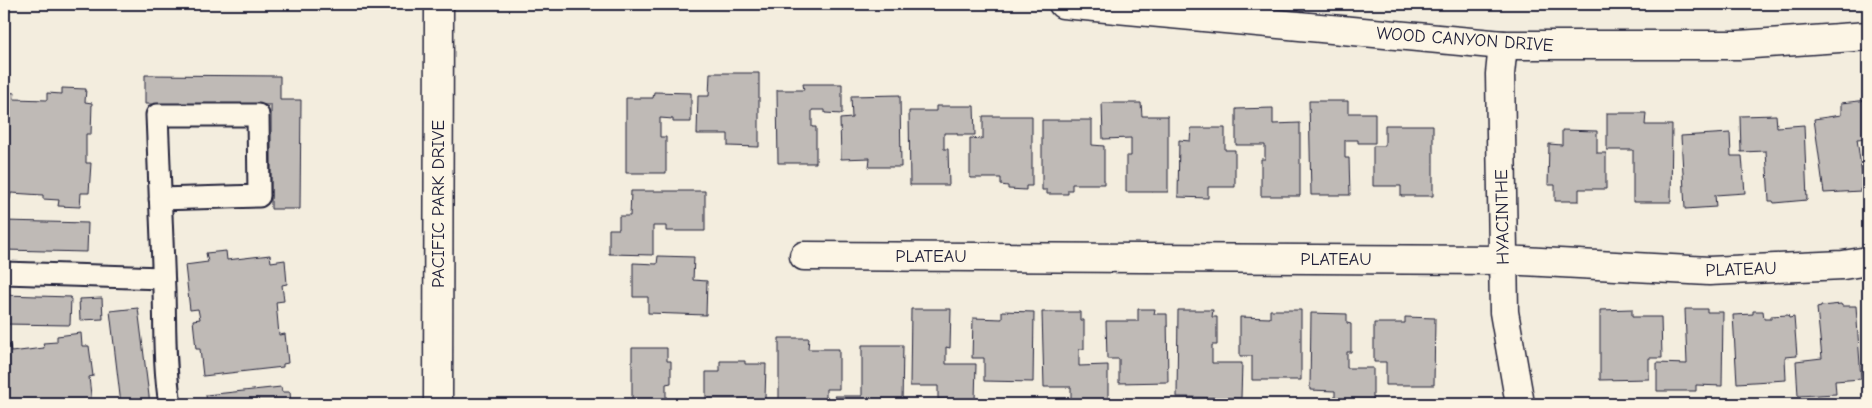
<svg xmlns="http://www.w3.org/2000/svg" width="1872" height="408" viewBox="0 0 1872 408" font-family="'Comic Neue',sans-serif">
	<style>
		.building { fill: #bfbab6; stroke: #22223b }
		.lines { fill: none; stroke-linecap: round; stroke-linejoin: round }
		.lane-casing { stroke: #22223b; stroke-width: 25 }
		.street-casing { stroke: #22223b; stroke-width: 31 }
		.secondary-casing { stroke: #22223b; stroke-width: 31 }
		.lane { stroke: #fcf5e5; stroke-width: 21 }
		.street { stroke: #fcf5e5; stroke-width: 28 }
		.secondary { stroke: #fcf5e5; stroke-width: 28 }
		.labels { text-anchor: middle; stroke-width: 4; stroke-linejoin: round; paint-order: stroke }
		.street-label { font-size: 18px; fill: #22223b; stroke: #fcf5e5 }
	</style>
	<rect width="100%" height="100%" fill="#f3edde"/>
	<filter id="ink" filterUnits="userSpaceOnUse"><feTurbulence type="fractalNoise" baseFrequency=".02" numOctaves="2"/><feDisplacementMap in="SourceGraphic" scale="10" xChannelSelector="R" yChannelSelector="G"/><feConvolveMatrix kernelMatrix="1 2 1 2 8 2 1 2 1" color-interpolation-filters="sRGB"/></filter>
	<g filter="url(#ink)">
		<path class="building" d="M710,73H759V147L728,146V134H697L698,96H709Z
			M145,75L280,76V100H301L300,209H271V105L145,104Z
			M803,84H842V114L825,113V110H812V127H816V163H778L777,90H804Z
			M62,88L86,89L85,102L92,103L91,134H86V163H91L89,193H81L80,207L58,206L59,200L43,199V195L11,193L10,199H4V92L15,93L14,99L47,100V93L62,94Z
			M654,92L691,93V122H673V119L660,118V137H666V173H626V98H653Z
			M900,95L901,167H869L870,158L841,159L840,119L852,118L851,96Z
			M1868,100V138L1857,139L1864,189H1860L1861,191L1824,193L1814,119L1841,115V103Z
			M1309,101H1348V113H1375V143H1358V140H1345V158H1349L1350,195H1311Z
			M1102,103H1141L1142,116H1168V192H1126V156H1131V138L1103,139Z
			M936,106H974L975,135H957V133H944V149H948L949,185H910L909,111H936Z
			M1273,108V124L1300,123V196H1261V159H1265V145H1236V109Z
			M1607,113H1646L1645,125H1672L1671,202H1633V150H1607Z
			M1776,115L1777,127L1804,125L1807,200L1774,203L1773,201H1769L1766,151L1741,152L1740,116Z
			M983,116H1032V186H1026V190L1008,189V186L1001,185V178H970V138L983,139Z
			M1042,120H1092V145L1104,146V184H1072V190H1068V194H1047V190H1042Z
			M1385,125H1433V196H1401V186H1373V146H1385Z
			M1191,128H1225V150H1235V187H1208V198L1178,197L1179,140L1190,141Z
			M1562,130L1597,131V153H1606V189H1579V201H1555V185H1548L1549,144L1562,145Z
			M1730,133L1731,156H1742L1745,193L1715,195L1716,207L1685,209L1681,136Z
			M631,191H705V231H666V226H653V255L609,254V229H619V216H630Z
			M4,221L88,223L87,252L4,250Z
			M226,251L227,260L270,255L271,262L285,260L287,284L282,285L284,301L276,302L279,335L285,334L288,363L283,364V367L203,376L200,349H196L193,320L200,319L198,309L190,310L185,265L208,262L206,253Z
			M658,256L694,257L693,280L707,281L706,315L648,313V297H633V263L657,264Z
			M4,295L71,297L70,325L4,324Z
			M102,298L103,319L80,320L79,299Z
			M1866,300H1868V320Z
			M1841,304L1842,306H1856L1861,379L1835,381L1836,394L1798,396L1796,361L1822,358L1817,308L1821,307V306Z
			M138,308L150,404H121L110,311Z
			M911,309H951L950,348L946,347V364H976L975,400L938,399V386H910Z
			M1138,309H1155L1154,314H1167L1168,382L1119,383V359H1107L1106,321H1138Z
			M1632,309V317H1661L1662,358H1649V379L1600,380V310Z
			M1685,309H1707V312H1723L1722,386L1696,385V391H1657V363L1687,364Z
			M1178,310H1213L1212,317H1217V345H1212V363H1242L1241,398L1177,397Z
			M1270,310H1301V380H1252V356H1240V317L1270,318Z
			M1002,311L1034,312L1033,382L984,381V358H972L973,318L1002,319Z
			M1753,311H1763L1764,319H1771V316L1788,315L1789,318L1794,317L1797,356L1785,357L1786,380L1737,383L1733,315L1753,314Z
			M1042,312H1080V320H1084V349H1079V366L1108,365V400L1071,401V387H1044Z
			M1311,313L1347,314V323L1351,324V352H1347V368H1373V402H1335V391L1310,390Z
			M1405,317L1435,318L1434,385H1386V362H1374V323H1405Z
			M81,333L82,346H89L93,376L89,377L92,404H4V345H10L11,352L44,348L43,343L57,342V336Z
			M779,338H809L808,349H839V389H826V404H779Z
			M862,345H903L902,404H836L835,396H862Z
			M632,348H667V361H671V383L666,384V401L695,402V404H632Z
			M720,361H745V364H766L765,399H761V404H706V372H720Z
			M281,387L282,392H290L291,404H207L206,395Z"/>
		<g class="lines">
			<defs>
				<path id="lane" d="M160,199L259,196L258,115H157C159,173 162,232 164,290C165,328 164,367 170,404
					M4,273L163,278"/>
				<path id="street" d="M1503,45L1500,74L1504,312L1520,404
					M804,256L1503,260L1709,271L1843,265L1868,261"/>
				<path id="secondary" d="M1063,4L1503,45H1739L1868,36
					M438,404L439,4"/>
			</defs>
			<use href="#lane" class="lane-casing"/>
			<use href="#street" class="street-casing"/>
			<use href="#secondary" class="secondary-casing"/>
			<use href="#lane" class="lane"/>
			<use href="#street" class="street"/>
			<use href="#secondary" class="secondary"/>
		</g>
	</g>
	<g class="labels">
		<g class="street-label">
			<text transform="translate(1465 39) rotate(4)" y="6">WOOD CANYON DRIVE</text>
			<text transform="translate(438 204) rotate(-90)" y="6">PACIFIC PARK DRIVE</text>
			<text transform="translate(1502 217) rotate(-91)" y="6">HYACINTHE</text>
			<text x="931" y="262">PLATEAU</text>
			<text x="1336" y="265">PLATEAU</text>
			<text transform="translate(1741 269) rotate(-2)" y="6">PLATEAU</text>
		</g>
	</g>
	<rect width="1872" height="408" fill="none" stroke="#fcf5e5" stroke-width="20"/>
	<rect x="10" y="10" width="1852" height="388" fill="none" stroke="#22223b" stroke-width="2" filter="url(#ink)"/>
</svg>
